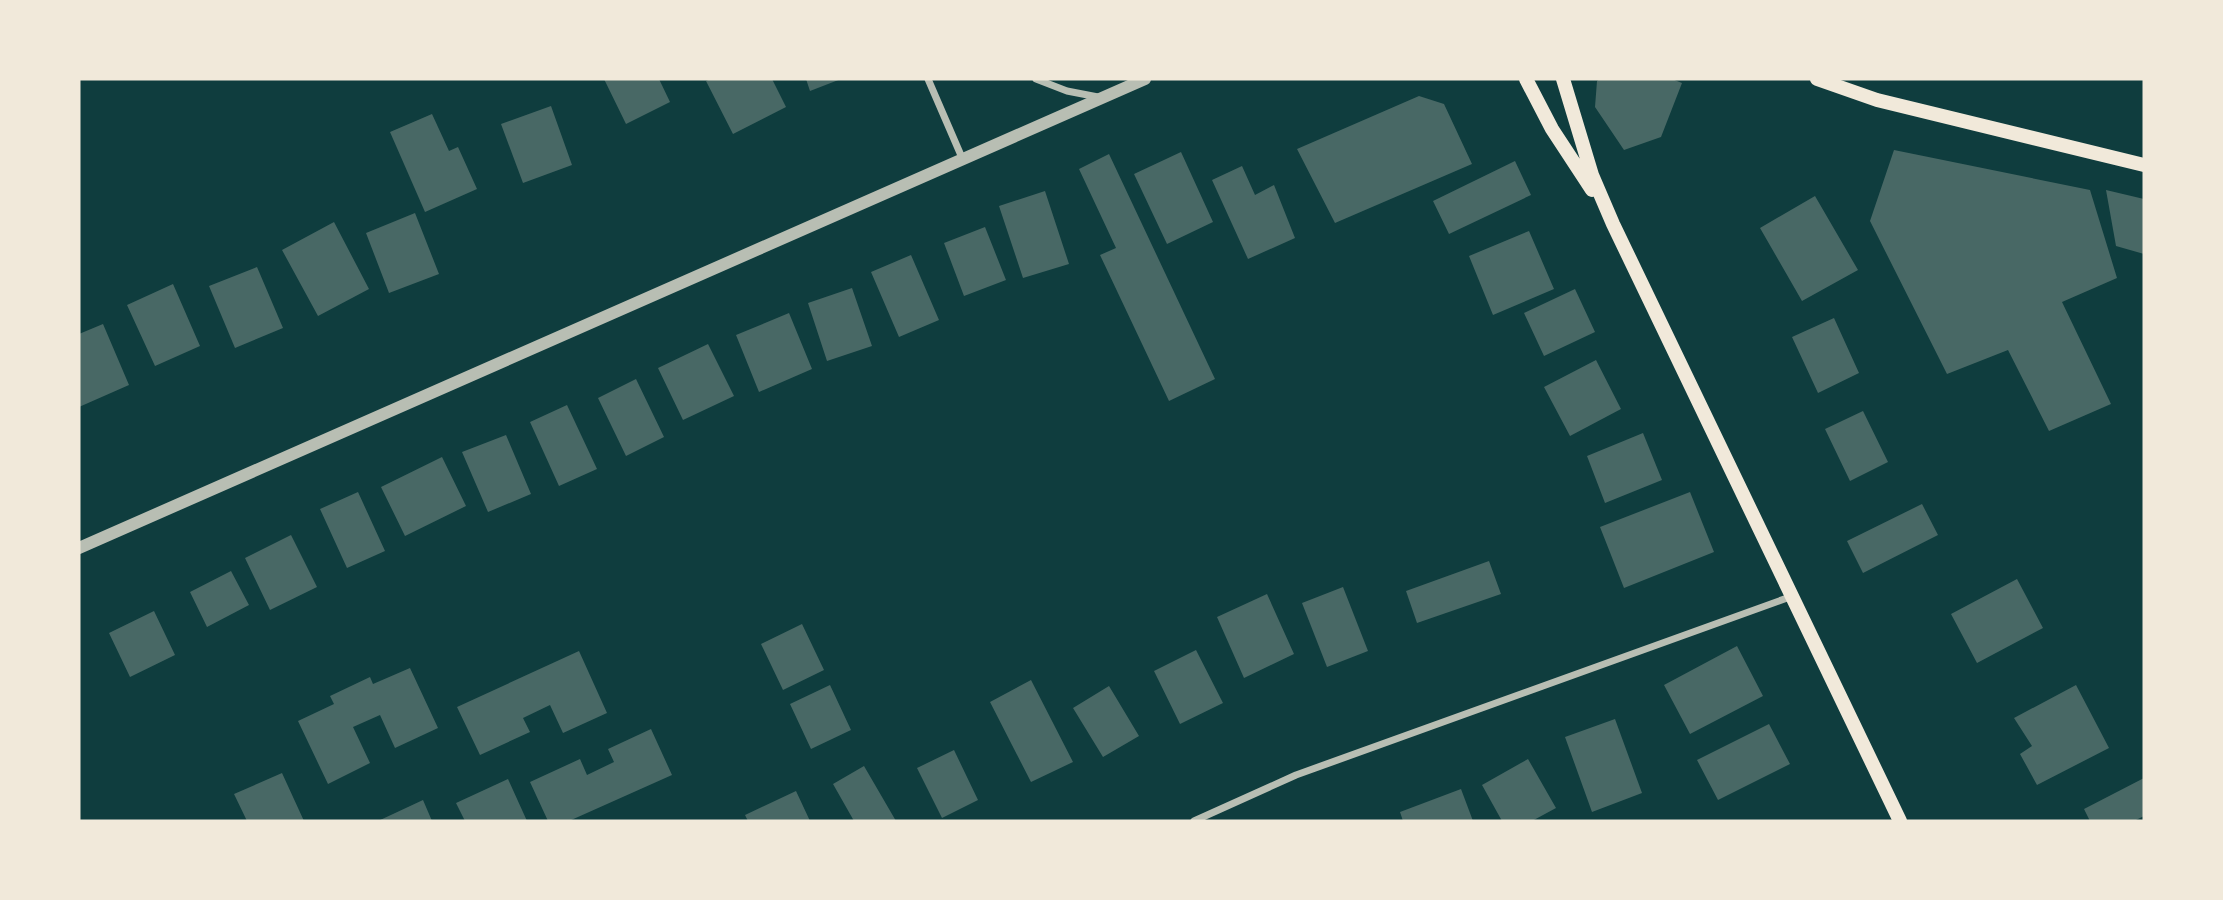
<svg xmlns="http://www.w3.org/2000/svg" width="2223" height="900" viewBox="0 0 2223 900" font-family="Poppins,sans-serif">
	<style>
		.building { fill: #486865 }
		.lines { fill: none; stroke-linecap: round; stroke-linejoin: round }
		.minor { stroke: #b8beb3; stroke-width: 7 }
		.tertiary { stroke: #b8beb3; stroke-width: 12 }
		.secondary { stroke: #f1e9da; stroke-width: 14 }
	</style>
	<rect width="100%" height="100%" fill="#0f3d3e"/>
	<path class="building" d="M604,79H659L670,102L626,124Z
		M711,79H772L786,107L733,134L706,81Z
		M806,79H841L810,91Z
		M1600,79H1672L1682,83L1661,137L1624,150L1595,107L1597,81Z
		M1419,96L1444,104L1472,164L1335,223L1297,149Z
		M551,106L572,165L523,183L501,124Z
		M432,114L449,151L458,147L477,189L425,212L390,132Z
		M1894,150L2090,190L2117,278L2062,302L2111,404L2049,431L2008,350L1947,374L1870,221Z
		M1181,152L1213,222L1167,244L1134,174Z
		M1109,154L1215,379L1169,401L1100,255L1116,248L1079,169Z
		M1515,161L1531,195L1449,234L1433,201Z
		M1242,166L1255,195L1274,185L1295,238L1248,259L1212,180Z
		M2106,190L2144,199V254L2116,246Z
		M1045,191L1069,264L1023,278L999,206Z
		M1815,196L1858,270L1802,301L1760,228Z
		M415,213L439,274L389,293L366,233Z
		M334,222L369,289L318,316L282,250Z
		M985,227L1006,280L964,296L944,243Z
		M1529,231L1554,289L1493,315L1469,256Z
		M911,255L939,320L899,337L871,272Z
		M257,267L283,328L235,348L209,286Z
		M173,284L200,346L155,366L127,305Z
		M852,288L872,346L827,361L808,303Z
		M1575,289L1595,332L1544,356L1524,313Z
		M789,313L812,369L759,392L736,335Z
		M1834,318L1859,373L1818,393L1792,337Z
		M103,324L129,385L79,407V334Z
		M708,344L734,396L683,420L658,368Z
		M1596,360L1621,409L1570,436L1544,387Z
		M636,379L664,437L626,456L598,398Z
		M567,405L597,469L559,486L530,422Z
		M1863,411L1888,462L1850,481L1825,429Z
		M1643,433L1662,480L1605,503L1587,456Z
		M506,435L531,494L488,512L462,452Z
		M442,457L466,506L405,536L381,487Z
		M358,492L385,551L347,568L320,509Z
		M1690,492L1714,552L1624,588L1600,527Z
		M1922,504L1938,535L1863,573L1847,541Z
		M291,535L317,587L270,610L245,558Z
		M1489,561L1501,594L1417,623L1406,591Z
		M231,571L249,605L207,627L190,592Z
		M2017,579L2043,628L1977,663L1951,614Z
		M1343,587L1368,651L1327,667L1302,603Z
		M1267,594L1294,654L1244,678L1217,617Z
		M154,611L175,655L130,677L109,633Z
		M802,624L824,670L783,690L761,644Z
		M1737,646L1763,696L1690,734L1664,685Z
		M1196,650L1223,703L1180,724L1154,671Z
		M579,651L607,713L563,733L550,705L523,718L530,732L480,755L457,707Z
		M410,668L438,728L395,748L380,715L353,727L370,763L328,784L298,721L334,704L330,696L370,677L373,684Z
		M1031,680L1073,762L1031,782L990,702Z
		M830,685L851,730L811,749L790,704Z
		M2076,685L2109,748L2037,785L2020,754L2032,746L2014,718Z
		M1109,686L1139,736L1103,757L1073,708Z
		M1615,719L1642,793L1592,812L1565,737Z
		M1769,724L1790,764L1718,800L1697,760Z
		M651,729L672,775L569,821H548L530,782L580,759L587,775L614,762L608,749Z
		M954,750L978,800L942,818L917,768Z
		M1528,759L1556,808L1532,821H1502L1482,785Z
		M864,766L896,821H854L833,784Z
		M282,773L304,821H247L234,794Z
		M2144,778V816L2134,821H2090L2084,809Z
		M508,779L527,821H465L456,803Z
		M1461,789L1473,821H1403L1400,812Z
		M796,791L810,821H748L745,815Z
		M423,800L432,821H378Z"/>
	<g class="lines">
		<path class="minor" d="M928,79L963,160
			M1036,79L1067,91L1098,97
			M1194,821L1296,775L1790,597"/>
		<path class="tertiary" d="M79,548L1145,79"/>
		<path class="secondary" d="M1526,79L1552,129L1592,190
			M1563,79L1592,175L1613,224L1900,821
			M1817,79L1877,100L2144,165"/>
	</g>
	<rect width="2223" height="900" fill="none" stroke="#f1e9da" stroke-width="161"/>
</svg>
